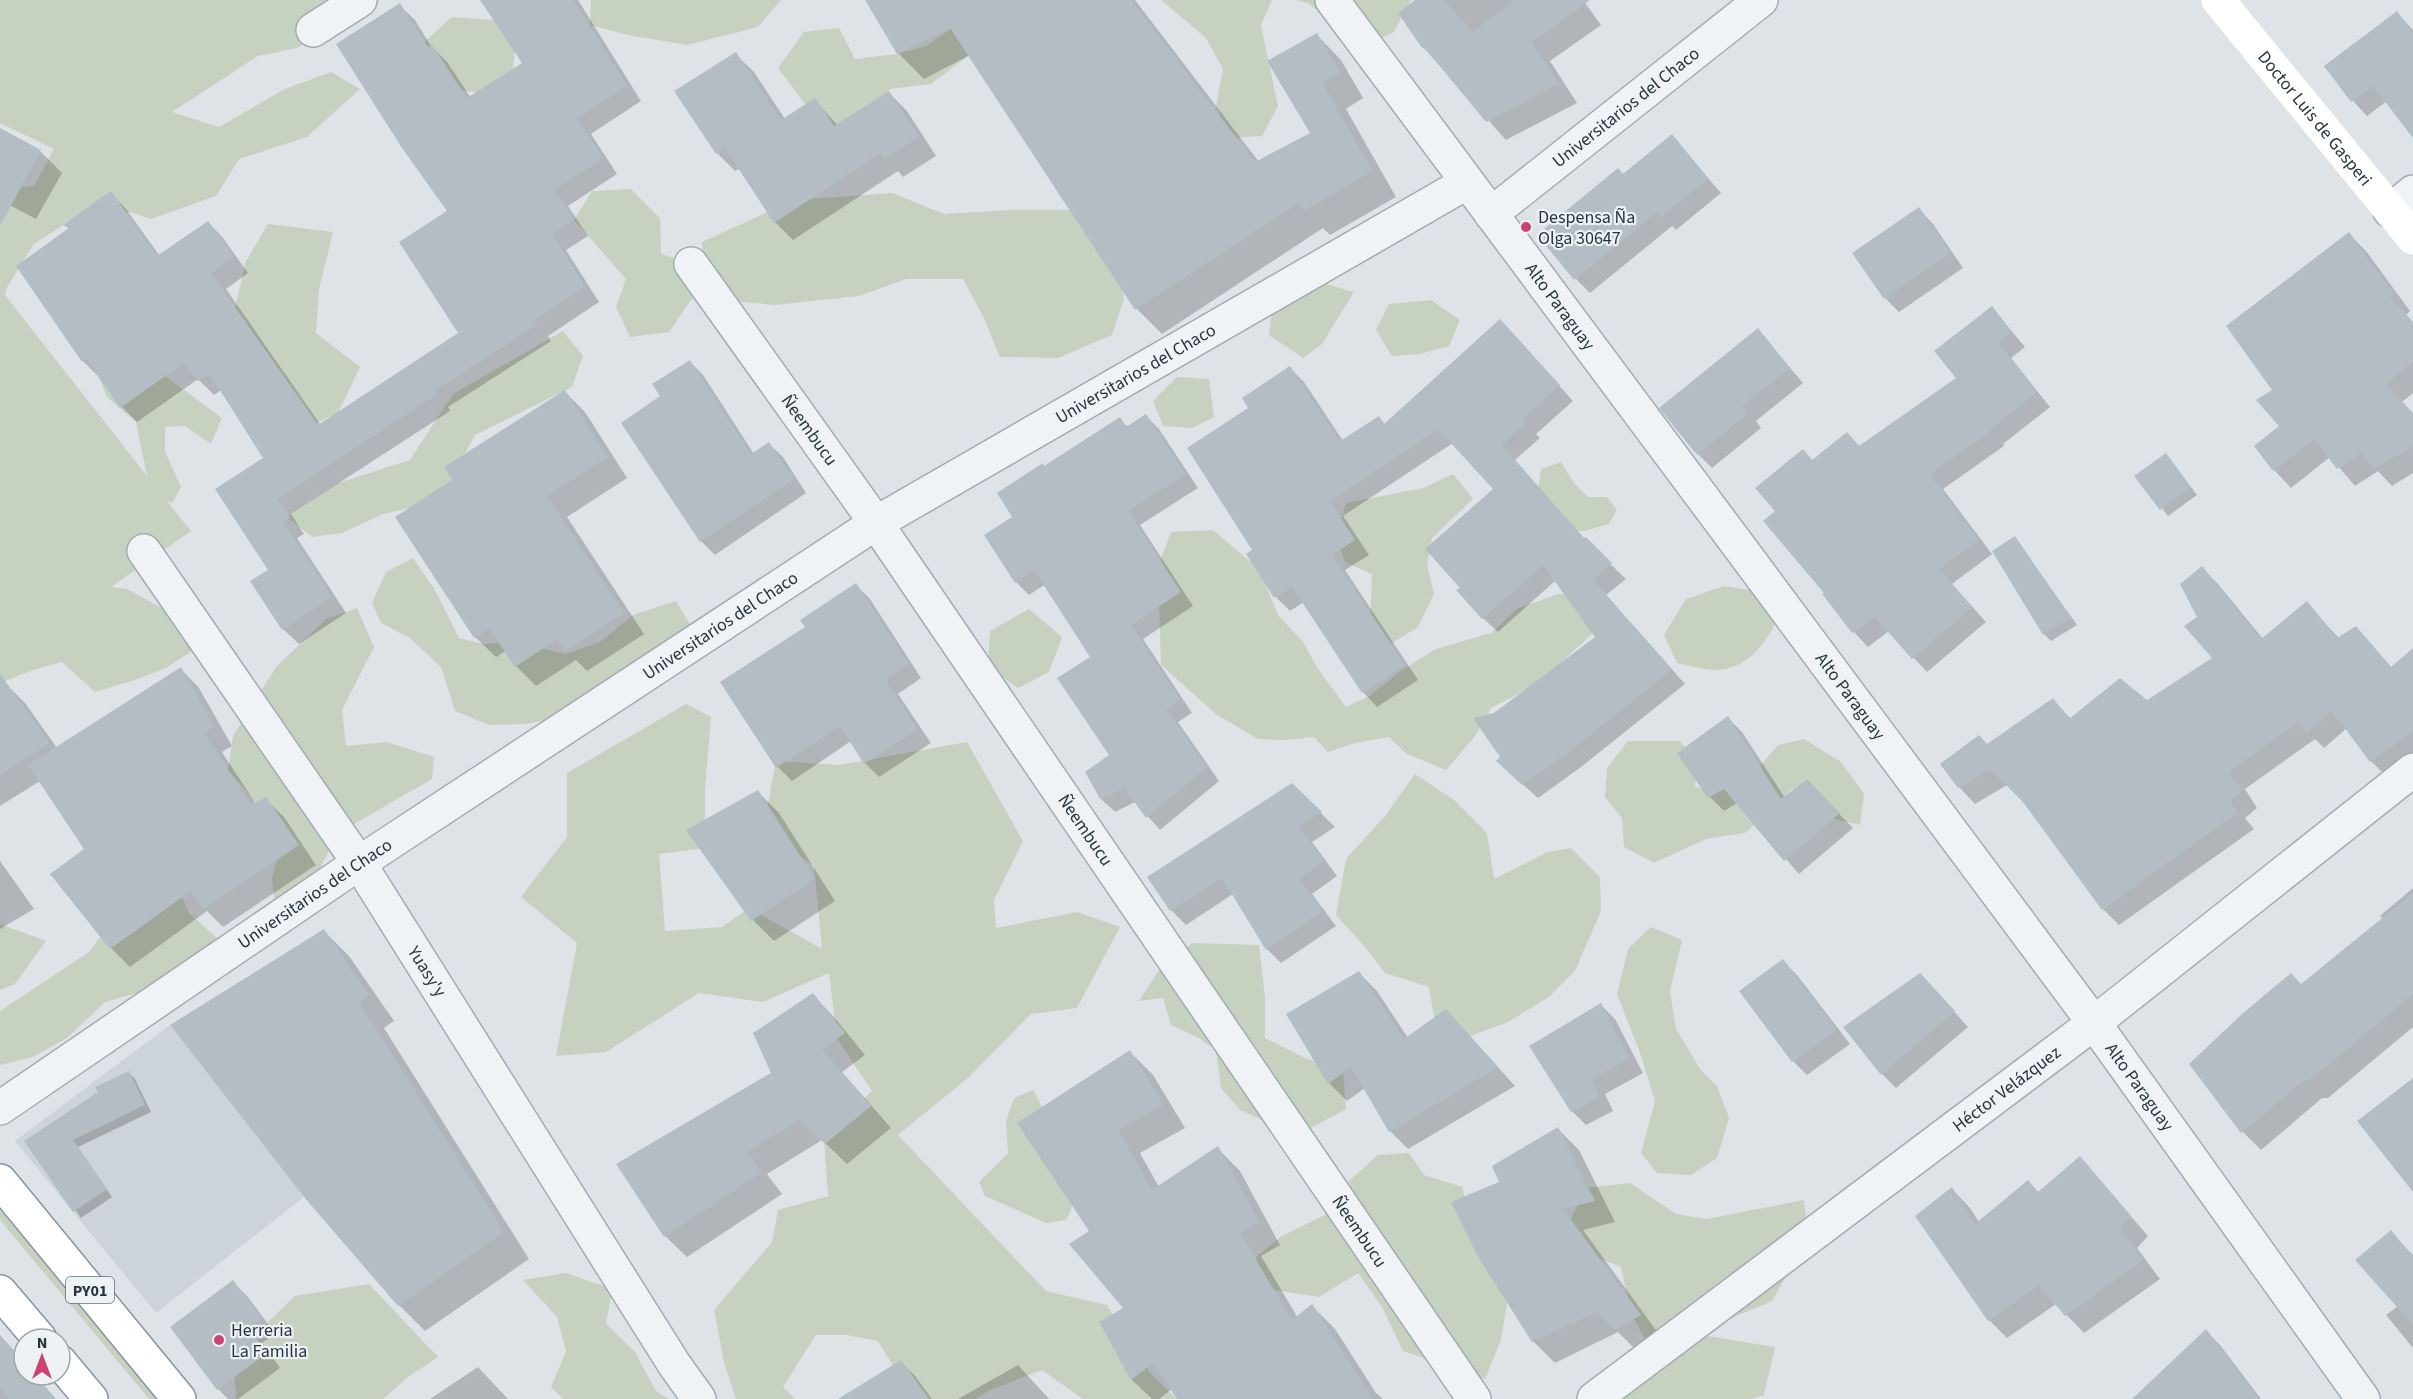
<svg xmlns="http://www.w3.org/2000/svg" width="2413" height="1399" viewBox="0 0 2413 1399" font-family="'Source Sans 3',sans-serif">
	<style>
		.built { fill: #ccd3d9 }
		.green { fill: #c7d1bf }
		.shadow { fill: #0003 }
		.building { fill: #b5bdc4 }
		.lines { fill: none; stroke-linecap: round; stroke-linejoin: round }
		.street-casing { stroke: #a3abb2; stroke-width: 36 }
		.highway-casing { stroke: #85939e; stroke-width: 36 }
		.street { stroke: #f0f3f6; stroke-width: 33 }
		.secondary { stroke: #fff; stroke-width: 33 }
		.highway { stroke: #fff; stroke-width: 33 }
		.poi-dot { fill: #ce426f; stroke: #edf2f5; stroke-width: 2 }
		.labels { text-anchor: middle; stroke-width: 4.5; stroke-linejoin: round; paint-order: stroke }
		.shield { fill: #edf2f5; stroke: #626d75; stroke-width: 1.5 }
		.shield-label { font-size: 16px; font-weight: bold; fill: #27343e }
		.street-label { font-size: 18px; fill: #27343e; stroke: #edf2f5 }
		.poi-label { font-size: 18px; fill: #27343e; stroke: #edf2f5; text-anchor: start }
	</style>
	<rect width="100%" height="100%" fill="#dee3e8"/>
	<path class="built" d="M170,1025L304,1197L156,1313L15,1141Z"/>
	<path class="green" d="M0,0H380L297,48L258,56L172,112L219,127L285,89L331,72L360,89L307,137L239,159L216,196L151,219L131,212L73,219L34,244L7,287L5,295L147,476L136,422L107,397L93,362L152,314L165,376L222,418L211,444L185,426L165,427V452L181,487L172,503L167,501L191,531L111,587L127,589L214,636L168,667L138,679L95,692L62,662L36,669L0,683V184L7,188L34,186L54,149L0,123Z
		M591,0H781L758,27L687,45L628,35L590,25Z
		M1039,0L1012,34L968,56L931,84L890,89L858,121L827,133L778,68L804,32L839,28L855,59L897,54L926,46L970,16Z
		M1161,0H1272L1261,25L1278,106L1262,136L1230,138L1216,106L1223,69L1206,38Z
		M1296,0H1411L1394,32L1365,47L1308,3Z
		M452,17L494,20L515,50L513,69L483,93L455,90L432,79L425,41Z
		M631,189L660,218L661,254L684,261L693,297L669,332L630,337L616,307L626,279L574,220L592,191Z
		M892,193L944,214L1009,210H1078L1112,241L1124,299L1112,335L1058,358L1000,357L983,316L963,279H906L859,296L774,305L705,298L702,242L794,200Z
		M268,224L333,232L319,289L316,333L360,367L338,413L304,428L224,355L246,261Z
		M1312,280L1354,292L1322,344L1303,358L1269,335L1273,300Z
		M1431,300L1460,320L1449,346L1420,354L1392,356L1376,330L1389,304Z
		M563,331L583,356L572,387L475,435L444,494L424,505L383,514L342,533L312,537L287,517L338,483L410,460L453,394Z
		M1177,377L1209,379L1214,417L1192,428L1163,426L1153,401Z
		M1561,462L1574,483L1588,497H1607L1617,510L1609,524L1585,531L1564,532L1537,499L1541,469Z
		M1453,474L1473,499L1432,538L1427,564L1434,594L1418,627L1389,645L1370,624L1372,574L1345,562L1336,537L1346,503L1423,488Z
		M1213,530L1259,569L1278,615L1303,642L1318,669L1346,707L1369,696L1402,670L1436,649L1491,633L1518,608L1559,594L1599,592L1595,631L1538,684L1491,708L1475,736L1446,770L1407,754L1389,737L1355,743L1328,752L1314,737L1285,740L1258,739L1217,715L1161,665L1158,567L1171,532Z
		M413,558L435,590L459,638L484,644L515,642L565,654L600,642L633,615L676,601L693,629L575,715L525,724L489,725L455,711L441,667L410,638L381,623L372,603L386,572Z
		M1724,586L1763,592L1777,621C1763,646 1747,670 1714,670C1702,670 1688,665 1677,663L1664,635L1686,599Z
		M357,608L374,647L342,710L346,746L387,742L434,757L432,779L337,834L316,877L275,908L272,879L283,834L228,770L233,736L276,667L326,619Z
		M1029,609L1062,637L1049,672L1018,688L988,667L990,631Z
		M686,704L711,717L705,790V848L659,854L665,931L722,927L749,908L822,949L814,866L763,831L776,761L839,765L967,742L1023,841L994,900L996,928L1077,912L1120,927L1077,1008L1031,1014L969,1077L898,1135L1046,1291L1107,1305L1151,1374L1177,1399H1083L1042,1370L988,1391L976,1399H919L897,1372L878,1341L846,1335H816L783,1387L795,1399H736L724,1362L714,1310L772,1242L778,1210L828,1196L824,1137L872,1091L837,1039L829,973L763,1002L699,993L606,1052L556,1056L577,943L521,897L567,837V773Z
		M1804,739L1841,762L1864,794L1860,825L1830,818L1819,793L1792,789L1745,833L1706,839L1654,863L1624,847L1622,818L1605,797L1607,768L1628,741H1679L1698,758L1695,787L1720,791L1760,766L1778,745Z
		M1415,774L1454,800L1487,833L1494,879L1548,852L1571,848L1600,877L1601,911L1575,971L1549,997L1508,1022L1464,1038L1434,1017L1429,987L1385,973L1365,947L1336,915L1346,859L1385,816Z
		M149,820L189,913L220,941L151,989L105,1002L67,1038L33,1057L0,1065V1011L89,952L115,918Z
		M0,924L46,941L15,984L0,990Z
		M1651,927L1682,940L1670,991L1676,1029L1700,1069L1717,1086L1729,1118L1717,1158L1691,1175L1657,1173L1641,1153L1655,1101L1639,1050L1617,994L1628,949Z
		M1192,943L1259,945L1265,997V1038L1307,1059L1343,1069L1346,1109L1307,1130L1264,1121L1240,1110L1221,1088L1216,1050L1197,1037L1171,1025L1163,998L1139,1001L1159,970Z
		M1033,1090C1046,1111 1075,1183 1072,1207C1071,1211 1068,1216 1066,1220L1046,1223L985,1196L979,1182L1008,1153L1006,1121L1014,1098Z
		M1409,1153L1424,1175L1462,1187L1473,1223L1509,1290L1501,1340L1485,1379L1403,1351L1382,1307L1358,1273L1319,1297L1260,1288L1256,1257L1282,1236L1327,1214L1350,1180L1378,1155Z
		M1630,1183L1676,1214L1707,1219L1804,1200L1808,1238L1772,1301L1710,1327L1646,1342L1631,1312L1621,1267L1590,1255L1571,1219L1586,1188Z
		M0,1207L161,1399H149L0,1220Z
		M566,1273L612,1289L606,1324L635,1352L656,1391L669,1399H563L551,1387L566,1351L557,1317L523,1280Z
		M369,1284L438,1357L408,1377L383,1399H236L232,1339L267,1338L268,1322L295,1296Z
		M1701,1335L1775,1347L1764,1395L1752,1399H1603Z"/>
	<path class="shadow" d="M482,0H578L641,101L591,134L617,174L568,206L588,236L566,250L599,302L548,336L551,341L448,407L450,411L291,514L304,534L297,538L346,613L299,644L283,629L270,570L265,459L221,390L214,395L198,379L137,422L122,407L98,376L83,361L70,230L65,225L111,193L126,209L159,255L208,222L223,238L248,273L226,289L320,424L460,333L449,211L399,5L415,20L431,46L447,62L471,98L524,64Z
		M866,0H1135L1259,162L1312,134L1317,35L1341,60L1363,98L1346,109L1396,197L1330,235L1323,228L1162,334L1137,309L970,55L924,79L899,54Z
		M1418,0H1583L1601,25L1550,61L1577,103L1506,140L1423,47Z
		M2397,13L2413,30V133L2387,101L2367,116L2353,101L2326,66Z
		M735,54L754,72L785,119L815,100L838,126L889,93L907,111L936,156L903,177L898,171L793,240L775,222L740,168L735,171L717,153Z
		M0,129L41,152L62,173L36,219L0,200Z
		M1672,136L1721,193L1676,230L1672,226L1590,293L1576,279L1623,175Z
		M1919,209L1933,224L1963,268L1899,312L1885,298Z
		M2349,234L2366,251L2410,311L2406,315L2413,323V393L2402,402L2413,414V473L2392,486L2378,471L2355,486L2330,457L2291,488L2274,470L2256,447L2282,426L2274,390Z
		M1992,308L2025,347L2011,358L2050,407L2003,444L2004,446L1943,489L1992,554L1952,584L1986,622L1927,672L1889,631L1868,647L1854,632L1824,594L1826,593L1777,511L1803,451L1813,461L1847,434L1860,447L1958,378Z
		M1758,330L1803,383L1756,421L1761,428L1712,468L1698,454Z
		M1514,336L1573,401L1536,434L1540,438L1515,460L1585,540L1626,579L1606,595L1685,684L1581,767L1538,798L1512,775L1502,757L1494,714L1597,637L1556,580L1498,632L1483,618L1462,588L1495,489L1453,443L1343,516L1369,555L1345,570L1418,680L1377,707L1363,692L1304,602L1290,611L1276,597L1254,551L1250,409L1290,368L1304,382L1343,441L1378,418L1385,424Z
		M689,361L703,375L754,454L769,444L783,457L806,493L715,555L701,541L662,397Z
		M564,391L585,412L627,478L567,517L644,634L587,671L576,660L536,686L516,666L506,651L496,657L475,637Z
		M1146,416L1159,429L1198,488L1140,525L1193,606L1143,639L1192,713L1178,722L1219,781L1160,830L1135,802L1115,812L1101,799L1087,772L1112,756L1092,657L1044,585L1029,595L1016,582L1014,517L1045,467L1119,419L1128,427Z
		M2166,455L2197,495L2168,516L2136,476Z
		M2015,538L2077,625L2051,641L2044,634Z
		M2202,568L2218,584L2263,639L2306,603L2339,638L2356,628L2392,668L2413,650V759L2387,777L2371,761L2347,728L2324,748L2315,739L2245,789L2257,808L2245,818L2254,829L2119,925L2103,909L2024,801L2007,785L1975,804L1959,787L1987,746L2053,700L2071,719L2146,702L2215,659L2199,618Z
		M856,585L870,599L921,678L898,694L931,743L879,777L865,763L851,741L792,781L778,767L723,682L807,628Z
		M181,669L199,688L232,746L222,752L256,804L265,799L284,817L316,865L223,927L207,911L130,967L111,948L52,874L86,849L40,781L0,806V687L5,683L25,703L57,748Z
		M1728,718L1742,732L1785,798L1807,781L1853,828L1799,874L1737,803L1724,811L1710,797Z
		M1292,785L1335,827L1312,842L1337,876L1312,894L1336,926L1281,963L1267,949L1233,894L1186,925L1171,910L1149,878Z
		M758,792L779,813L835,901L774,941L753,920L688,831Z
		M0,861L34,909L0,929Z
		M2413,888V1027L2328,1098H2322L2261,1150L2243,1132L2191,1064L2302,986L2383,919L2380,916Z
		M324,931L349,956L394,1021L384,1028L529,1259L425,1331L399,1305L305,1196Z
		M1783,961L1797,975L1850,1044L1807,1075L1793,1061Z
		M1359,973L1377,991L1408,1038L1464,1030L1515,1086L1408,1149L1390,1131L1365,1088L1347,1101L1329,1083Z
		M1934,989L1968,1027L1896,1088L1882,1074Z
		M813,995L834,1017L865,1055L842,1072L891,1128L847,1164L822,1140L767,1174L782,1194L687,1257L665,1236L773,1074Z
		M1601,1005L1615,1019L1643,1073L1605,1094L1613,1111L1586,1125L1572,1111Z
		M1130,1052L1153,1075L1185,1128L1140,1153L1159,1187L1217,1148L1240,1171L1280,1245L1261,1256L1298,1318L1312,1306L1335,1329L1376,1393L1383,1399H1179L1172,1389L1159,1399H1152L1132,1380L1101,1323L1125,1309L1091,1231Z
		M128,1072L135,1079L151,1112L78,1147L112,1197L81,1218L27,1142Z
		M1558,1129L1579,1150L1615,1222L1583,1230L1661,1337L1637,1351L1618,1332L1555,1363L1533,1341L1501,1183Z
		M2080,1158L2148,1236L2137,1248L2160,1279L2084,1333L2056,1304L2007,1338L1989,1320L1952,1189L1970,1208L1979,1222L2028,1182L2039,1193Z
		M2390,1232L2413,1255V1348L2386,1315L2398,1306Z
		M233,1282L247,1296L275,1333L262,1343L280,1368L238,1399H228L218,1389L172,1327Z
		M2206,1331L2220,1345L2261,1399H2142Z
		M0,1335L24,1362V1375H35L56,1399H0Z
		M901,1362L915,1376L932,1399H841Z
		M1018,1365L1049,1399H958Z
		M478,1367L508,1399H430Z"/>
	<path class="building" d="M480,0H573L627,86L577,118L603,158L554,190L574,220L552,234L585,286L534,320L537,325L434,391L436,395L277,499L290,518L283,522L332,597L282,630L250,581L268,570L215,489L263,458L209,373L198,381L184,363L120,408L86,358L82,362L16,266L69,228L63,225L111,191L157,256L208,221L234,257L211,273L318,425L458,333L399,242L447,211L402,148L336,44L400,3L428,47L432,45L467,98L522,63Z
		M865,0H1131L1255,162L1310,133L1267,61L1317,33L1340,73L1322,83L1372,171L1304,211L1298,203L1135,310L950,28L897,54Z
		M1415,0H1444L1472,32L1515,0H1590L1532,42L1559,84L1486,122L1424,47L1422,48L1398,13Z
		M2397,11L2413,33V138L2373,86L2351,102L2324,66Z
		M736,52L781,120L815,98L834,126L889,91L919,137L884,159L880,153L774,223L725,148L716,154L674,91Z
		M0,128L41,150L0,226Z
		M1672,134L1708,178L1661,217L1657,212L1574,280L1543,242L1545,228L1618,168L1623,174Z
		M1919,207L1950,253L1884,299L1852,253Z
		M2349,232L2394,294L2390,297L2413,322V362L2386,384L2413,413V446L2374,469L2362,453L2337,469L2314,439L2273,471L2254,446L2279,426L2256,400L2272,390L2226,326Z
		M1992,306L2012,332L1998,343L2037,392L1990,429L1991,431L1930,474L1979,540L1939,569L1972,607L1912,659L1875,617L1852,633L1822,594L1824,593L1763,521L1775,511L1755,488L1803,449L1812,460L1847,432L1859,446L1956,378L1934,351Z
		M1500,319L1560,385L1523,419L1526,423L1501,445L1584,538L1586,537L1612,563L1593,580L1672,669L1567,753L1522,785L1496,761L1500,757L1473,718L1494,713L1595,637L1543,565L1482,619L1456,590L1460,588L1425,549L1493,489L1438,429L1330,501L1355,540L1332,555L1405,665L1362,693L1292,587L1274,598L1246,554L1252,550L1187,448L1248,408L1242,398L1290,366L1340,441L1379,416L1384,424Z
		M1758,328L1790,368L1742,406L1748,413L1697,455L1659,408Z
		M690,360L751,454L769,442L794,479L700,542L621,423L660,396L652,384Z
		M565,390L608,457L547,496L624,613L565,651L557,639L515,667L489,628L474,638L395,517L452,480L444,467Z
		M1146,414L1186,474L1128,511L1181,592L1131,625L1180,699L1166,709L1207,767L1146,818L1124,788L1100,799L1085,772L1109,755L1057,678L1090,657L1034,570L1015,583L984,535L1012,517L997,493L1043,463L1044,466L1120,417L1126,427Z
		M2166,453L2191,487L2160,510L2134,476Z
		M2015,536L2071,618L2043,635L1992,551Z
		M2202,566L2261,639L2307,601L2337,638L2356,626L2391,667L2413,648V731L2370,762L2332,711L2307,733L2298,722L2229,772L2242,791L2230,801L2238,812L2102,910L2023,802L1990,769L1958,788L1940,764L1979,735L1987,744L2053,698L2069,719L2120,678L2147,700L2212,658L2184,626L2197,617L2180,584Z
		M856,583L909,664L885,679L918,729L864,764L840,726L776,768L720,682L805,627L800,620Z
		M181,667L214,727L204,733L251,805L266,797L299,845L203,909L191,891L110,949L50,874L84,849L28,765Z
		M0,674L50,743L0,775Z
		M1728,716L1781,799L1807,779L1840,813L1784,861L1724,789L1708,798L1677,753Z
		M1292,783L1322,812L1299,827L1324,861L1299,879L1323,911L1266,950L1222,878L1170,911L1147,877Z
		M758,790L815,879L751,921L686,830Z
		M2413,893V994L2310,1080H2304L2241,1133L2189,1064L2241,1015L2291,973L2301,984Z
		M324,929L369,995L359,1002L504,1232L398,1306L304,1197L170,1025Z
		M1783,959L1837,1030L1792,1062L1739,991Z
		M1359,971L1404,1039L1446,1009L1498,1067L1389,1132L1351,1067L1328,1084L1286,1014Z
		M1920,973L1955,1011L1881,1075L1843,1027Z
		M813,993L845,1033L822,1050L871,1106L825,1144L800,1119L747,1152L762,1172L664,1237L616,1164L771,1073L753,1033Z
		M1601,1003L1629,1058L1592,1080L1600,1097L1571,1112L1529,1046Z
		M1130,1050L1163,1105L1118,1130L1152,1190L1218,1146L1259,1222L1240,1233L1292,1320L1312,1304L1373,1399H1177L1153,1363L1131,1380L1099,1322L1123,1308L1069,1244L1089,1231L1017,1123Z
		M129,1071L145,1105L73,1140L107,1189L73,1212L24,1141L98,1092L95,1087Z
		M2413,1078V1192L2357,1121Z
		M1558,1127L1595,1201L1563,1209L1641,1315L1615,1330L1596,1312L1532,1342L1477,1255L1451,1202L1499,1182L1492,1166Z
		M2080,1156L2131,1216L2120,1229L2143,1260L2065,1316L2039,1285L1988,1321L1915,1216L1952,1187L1975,1224L2028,1180L2038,1192Z
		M2391,1230L2413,1257V1325L2355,1260Z
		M233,1280L262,1318L249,1328L267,1353L217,1390L170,1327Z
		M2206,1329L2259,1399H2132Z
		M0,1336L24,1363V1375H34L55,1399H9L0,1387Z
		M901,1360L929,1399H838Z"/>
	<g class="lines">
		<defs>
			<g id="street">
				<path id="s1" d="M1332,0L2094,1023L2363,1399"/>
				<path d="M313,30L360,0"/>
				<path d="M2390,211L2413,192"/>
				<path id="s2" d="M1491,214L1761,0"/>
				<path id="s3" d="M691,264L876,523L1474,1399"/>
				<path id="s4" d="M144,551L359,863L674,1364L699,1399"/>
				<path id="s5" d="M0,1108L359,863L876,523L1466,183"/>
				<path id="s6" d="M1594,1399L2094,1023L2413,770"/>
			</g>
			<path id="highway" d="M0,1181L179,1399
				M0,1292L40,1339
				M60,1362L91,1399"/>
		</defs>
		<use href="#street" class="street-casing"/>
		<use href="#highway" class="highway-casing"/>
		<use href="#street" class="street"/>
		<path class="secondary" id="s7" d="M2218,0L2413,238"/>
		<use href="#highway" class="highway"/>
	</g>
	<g class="poi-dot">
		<circle cx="1526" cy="227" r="6"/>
		<circle cx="219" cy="1340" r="6"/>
	</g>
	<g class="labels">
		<rect class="shield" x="66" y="1277" width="48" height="26" rx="4.5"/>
		<g class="shield-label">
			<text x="90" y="1296">PY01</text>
		</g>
		<g class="street-label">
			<text dy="6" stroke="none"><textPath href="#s2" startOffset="172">Universitarios del Chaco</textPath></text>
			<text dy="6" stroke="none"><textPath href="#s7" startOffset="153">Doctor Luis de Gasperi</textPath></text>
			<text dy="6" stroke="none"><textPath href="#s1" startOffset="382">Alto Paraguay</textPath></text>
			<text dy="6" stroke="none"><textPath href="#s5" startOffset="1353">Universitarios del Chaco</textPath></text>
			<text dy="6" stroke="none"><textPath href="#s3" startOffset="204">Ñeembucu</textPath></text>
			<text dy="6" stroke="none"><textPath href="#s5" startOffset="867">Universitarios del Chaco</textPath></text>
			<text dy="6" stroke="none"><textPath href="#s1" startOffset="868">Alto Paraguay</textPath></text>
			<text dy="6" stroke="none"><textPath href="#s3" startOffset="690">Ñeembucu</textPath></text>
			<text dy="6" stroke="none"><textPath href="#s5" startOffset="381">Universitarios del Chaco</textPath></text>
			<text dy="6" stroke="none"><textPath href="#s4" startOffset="507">Yuasy'y</textPath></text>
			<text dy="6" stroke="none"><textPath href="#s1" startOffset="1354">Alto Paraguay</textPath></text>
			<text dy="6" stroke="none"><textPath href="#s6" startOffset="516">Héctor Velázquez</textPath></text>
			<text dy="6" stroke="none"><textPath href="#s3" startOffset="1176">Ñeembucu</textPath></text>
		</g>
		<g class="poi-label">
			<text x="1538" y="223">Despensa Ña<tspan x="1538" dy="21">Olga 30647</tspan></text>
			<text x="231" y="1336">Herreria<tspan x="231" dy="21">La Familia</tspan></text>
		</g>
	</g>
	<g transform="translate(42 1357)"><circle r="28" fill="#edf2f5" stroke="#9ea6ac" stroke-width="1.5"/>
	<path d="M0-4.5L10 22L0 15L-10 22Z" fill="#ce426f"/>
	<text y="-9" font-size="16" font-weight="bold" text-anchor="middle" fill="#27343e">N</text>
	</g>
</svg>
